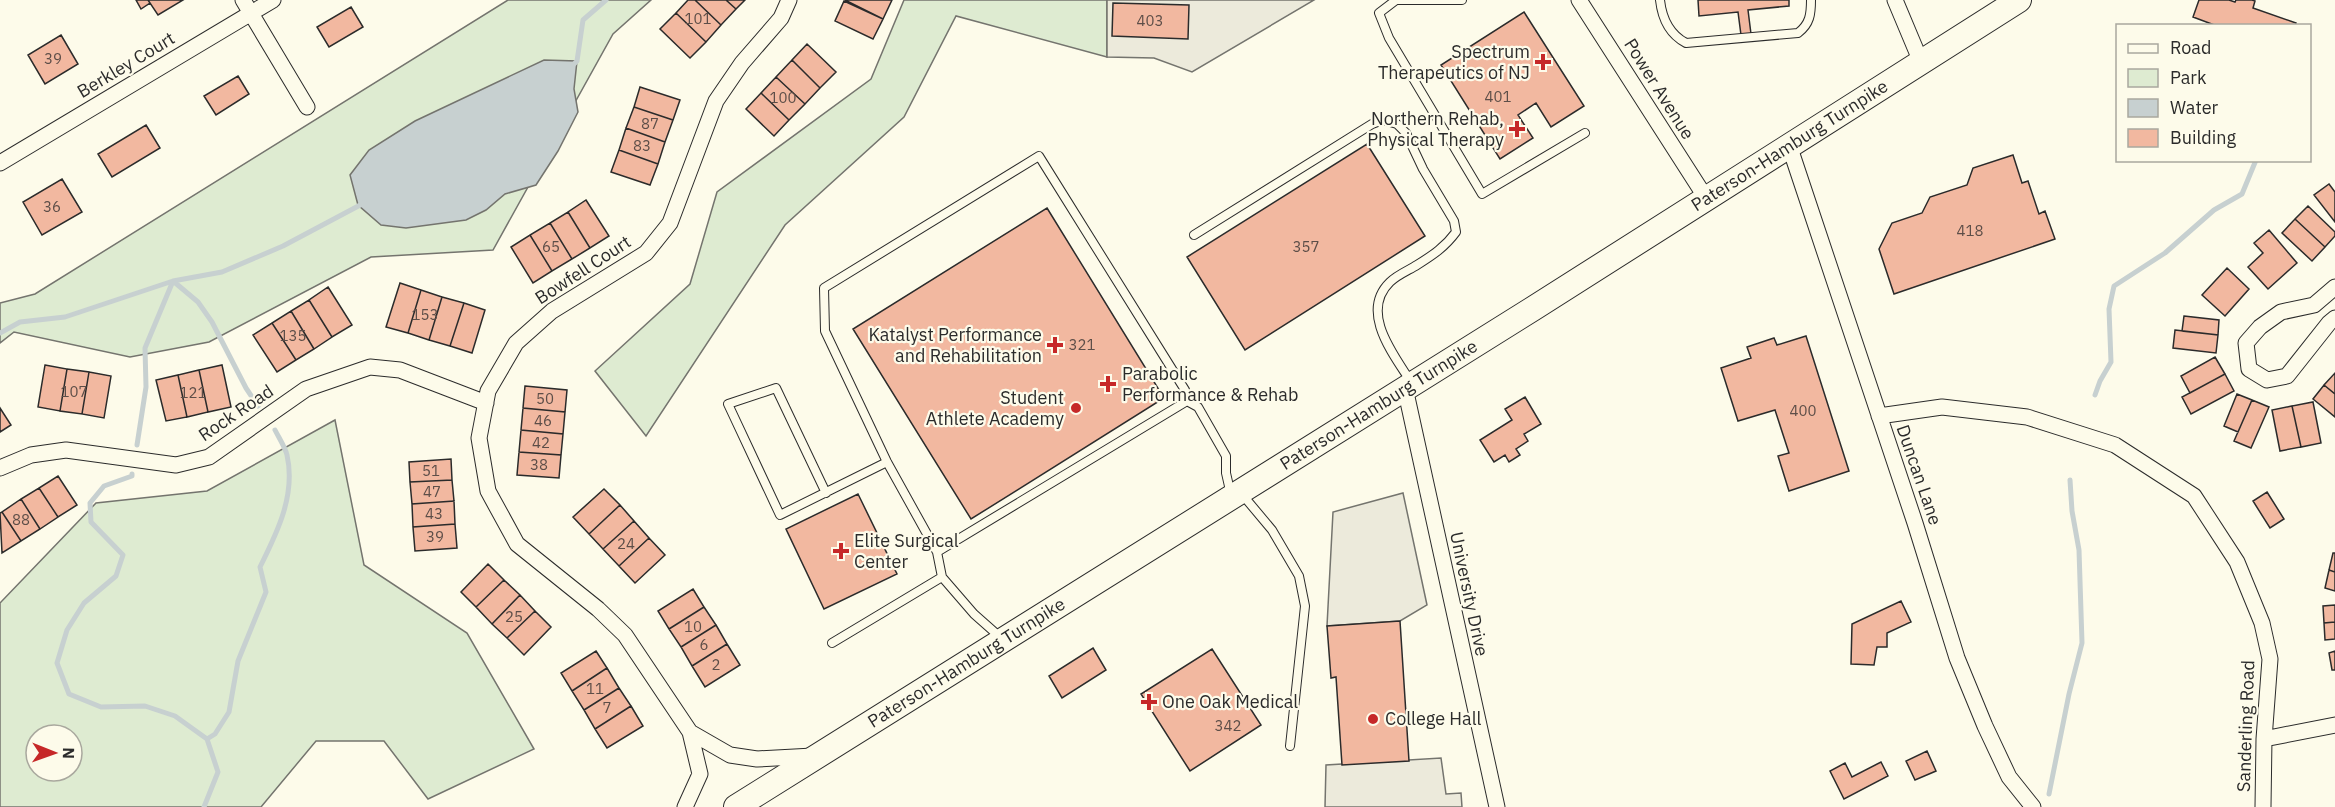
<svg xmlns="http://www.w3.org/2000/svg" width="2335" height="807" viewBox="0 0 2335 807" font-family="'IBM Plex Sans',sans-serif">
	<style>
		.green { fill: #deebd1; stroke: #74746e; stroke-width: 1.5; fill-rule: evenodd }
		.parking { fill: #eceadb; stroke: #74746e; stroke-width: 1.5 }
		.water { fill: #c7d0d0; stroke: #74746e; stroke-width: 1.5 }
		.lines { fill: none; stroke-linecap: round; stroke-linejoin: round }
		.stream { stroke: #c7d0d0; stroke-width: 5 }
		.building { fill: #f2b8a0; stroke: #2b2b2b; stroke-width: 1.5 }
		.lane-casing { stroke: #2b2b2b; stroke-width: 10 }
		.street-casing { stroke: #2b2b2b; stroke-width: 17 }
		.primary-casing { stroke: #2b2b2b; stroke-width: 26 }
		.lane { stroke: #fdfbea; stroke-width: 8 }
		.street { stroke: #fdfbea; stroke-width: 15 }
		.primary { stroke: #fdfbea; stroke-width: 24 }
		.poi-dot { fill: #c62828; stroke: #fdfbea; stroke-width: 2 }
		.labels { text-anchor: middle; stroke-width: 4.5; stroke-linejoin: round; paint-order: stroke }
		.number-label { font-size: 15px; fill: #5d4e48 }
		.poi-label { font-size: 18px; fill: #2b2b2b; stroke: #fdfbea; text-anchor: end }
		.street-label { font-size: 18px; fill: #2b2b2b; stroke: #fdfbea }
	</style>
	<rect width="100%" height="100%" fill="#fdfbea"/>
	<path class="green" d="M508,0H651L613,34L493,250L371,257L209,342L130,357L14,332L0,343V303L35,294Z
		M904,0H1107V57L956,16L904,117L785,225L646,436L595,371L690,284L717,192L871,79Z
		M335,420L364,565L467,633L534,749L428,799L384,741H316L261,807H0V603L96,503L207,491ZM36,735H72V771H36Z"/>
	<path class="parking" d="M1107,0H1314L1192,72L1154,58L1107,57Z
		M1403,493L1427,605L1400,621L1327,626L1333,512Z
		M1441,758L1446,794L1461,793L1462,807H1325L1326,765Z"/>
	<path class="water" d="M544,60L577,61L574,89L578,112L558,151L536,185L505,194L486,210L466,220L406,228L381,225L358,205L350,175L369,150L415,121Z"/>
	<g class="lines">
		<path class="stream" d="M573,65L577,61L583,20L606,0
			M0,333L20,322L65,317L173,281L198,302L212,322L246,388L258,406
			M2095,395L2100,381L2111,362L2109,309L2114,286L2165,253L2214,210L2242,194L2256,160
			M137,445L146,387L145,348L173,281L222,272L283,246L364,203
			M132,474V476L104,486L90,503L91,522L123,555L116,576L84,603L67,630L57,663L69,694L101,707L145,706L175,716L207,739L218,772L204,807
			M207,739L215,734L229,712L238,661L266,592L260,567C277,533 296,495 287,455C285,447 279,438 275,430
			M2049,794L2069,694L2082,643L2079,550L2072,511L2070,480"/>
	</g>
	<path class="building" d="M136,0H148L150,3L141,9Z
		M148,0H183L158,15Z
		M688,0H695L721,25L706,42L676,13Z
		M695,0H726L736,9L721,25Z
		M726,0H745L736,9Z
		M845,0H892L883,19Z
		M1698,0H1789V6L1748,10L1751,34L1741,35L1738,12L1699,16Z
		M2199,0H2229L2235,2L2236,0H2252L2255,1L2253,8L2296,23L2295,26H2217L2193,17Z
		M844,1L883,19L873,39L835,21Z
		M1113,3L1189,5L1188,39L1112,36Z
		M351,7L363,27L329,47L317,27Z
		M1524,12L1584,106L1551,127L1536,103L1518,115L1533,138L1500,159L1441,65Z
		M676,13L706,42L690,58L660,29Z
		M61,35L78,64L45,84L28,55Z
		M807,44L836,72L820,88L792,60Z
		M792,60L820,88L805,104L776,77Z
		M238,76L249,94L216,115L204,96Z
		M776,77L805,104L789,120L761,93Z
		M640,87L680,100L673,120L634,107Z
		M761,93L789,120L774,136L746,109Z
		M634,107L673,120L665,142L626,128Z
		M146,125L160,148L112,177L98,154Z
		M626,128L665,142L658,164L619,150Z
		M1367,144L1425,236L1245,350L1187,257Z
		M619,150L658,164L650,185L611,172Z
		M2013,155L2022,183L2028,181L2039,214L2045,211L2055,239L1894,294L1879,249L1892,223L1922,213L1930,197L1967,185L1973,168Z
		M62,179L82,212L42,235L23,202Z
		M2329,184L2335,192V222L2314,195Z
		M586,200L609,236L590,248L568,212Z
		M2308,206L2335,232V236L2325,247L2295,219Z
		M1047,208L1164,398L971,519L853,329Z
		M568,212L590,248L572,259L550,223Z
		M2295,219L2325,247L2312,261L2282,233Z
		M550,223L572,259L552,271L530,235Z
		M2269,230L2297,263L2268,289L2248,267L2263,253L2254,243Z
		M530,235L552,271L533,283L511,247Z
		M2227,268L2249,289L2225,316L2202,295Z
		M400,283L421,290L408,333L386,327Z
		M328,287L352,325L332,337L309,300Z
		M421,290L442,297L429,340L408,333Z
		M442,297L464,303L450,346L429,340Z
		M309,300L332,337L314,349L291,311Z
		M464,303L485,310L472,353L450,346Z
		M291,311L314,349L296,360L272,323Z
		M2184,316L2219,320L2218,335L2182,331Z
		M272,323L296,360L277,372L253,335Z
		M2175,330L2218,335L2216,353L2173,348Z
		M1806,336L1849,471L1789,491L1778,456L1789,453L1775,410L1738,421L1721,368L1751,358L1747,347L1774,338L1777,345Z
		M2215,357L2225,374L2190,393L2181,376Z
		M45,365L67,369L60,411L38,407Z
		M222,365L231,407L208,412L199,370Z
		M67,369L89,372L82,414L60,411Z
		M199,370L208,412L187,417L178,375Z
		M89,372L111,376L104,418L82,414Z
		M2335,373V394L2324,385Z
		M2225,374L2234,391L2191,414L2182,397Z
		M178,375L187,417L166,421L156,380Z
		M2324,385L2335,394V417L2313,399Z
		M525,386L567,390L565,412L523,408Z
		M2237,394L2252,400L2238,432L2224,426Z
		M1525,397L1541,424L1524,434L1528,441L1516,449L1520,455L1509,462L1505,455L1494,462L1480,440L1512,420L1505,409Z
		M2252,400L2269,407L2251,448L2234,441Z
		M2313,402L2321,443L2301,447L2292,406Z
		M2292,406L2301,447L2280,451L2272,410Z
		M0,408L11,425L0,432Z
		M523,408L565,412L563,434L521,430Z
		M521,430L563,434L561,455L519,452Z
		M519,452L561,455L559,478L517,475Z
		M451,459L452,480L410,482L409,462Z
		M58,476L77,505L58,517L39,488Z
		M452,480L454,501L412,504L410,482Z
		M39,488L58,517L40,529L21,499Z
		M604,489L620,505L589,534L573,517Z
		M2267,492L2284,519L2270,528L2253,501Z
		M858,494L897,574L824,609L786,529Z
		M21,499L40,529L21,541L2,512Z
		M454,501L455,524L413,527L412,504Z
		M620,505L634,521L603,549L589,534Z
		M2,512L21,541L2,553L0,513Z
		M634,521L649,538L619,566L603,549Z
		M455,524L457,548L415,551L413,527Z
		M649,538L665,555L635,583L619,566Z
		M2333,553H2335V572L2329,570Z
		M488,564L504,580L476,607L461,592Z
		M2329,570L2335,572V591L2325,588Z
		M504,580L520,595L492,624L476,607Z
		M693,589L704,607L669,629L658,611Z
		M520,595L535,611L507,638L492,624Z
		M1901,601L1911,622L1887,633V647H1877L1874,665L1851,664L1852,624Z
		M2335,605V622L2324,623L2323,606Z
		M704,607L716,625L681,647L669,629Z
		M535,611L551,627L524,655L507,638Z
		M1400,621L1409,761L1342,765L1336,677L1331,678L1327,626Z
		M2335,622V639L2325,640L2324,623Z
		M716,625L727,644L692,666L681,647Z
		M727,644L740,665L705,687L692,666Z
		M1093,648L1106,670L1062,698L1049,676Z
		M1212,649L1261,725L1190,771L1141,694Z
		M596,651L607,668L572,691L561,673Z
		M2335,651V670H2332L2329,653Z
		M607,668L619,688L584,710L572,691Z
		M619,688L631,706L595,729L584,710Z
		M631,706L643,726L607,748L595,729Z
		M1927,751L1936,771L1915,780L1906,761Z
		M1881,762L1888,776L1844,799L1830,771L1845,763L1852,777Z"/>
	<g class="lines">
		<defs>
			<path id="lane" d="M1462,0H1396L1379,13L1389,38L1482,194L1585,133
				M1660,0C1662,18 1669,34 1686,43L1798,33C1810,24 1811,14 1811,0
				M1194,235L1372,124L1383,120L1397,124L1406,133L1423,169L1454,221L1456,232C1445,247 1433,255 1417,265C1409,270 1397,275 1390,282C1359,312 1394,355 1411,382
				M826,493L776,388L728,404L780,515L887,462
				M1241,493L1272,530L1299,576L1305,606L1290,746
				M937,552L887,462L825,331L824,288L1039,156L1185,390L1187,401
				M1000,637L974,614L942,577L937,552L1187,401L1198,407L1226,456V473L1231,495
				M832,643L942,577"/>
			<path id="street" d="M243,0L307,107
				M1579,0L1706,198
				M1895,0L1921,62
				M1789,145L1915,523L1957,658L1985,726L2009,777L2033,807
				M0,163L273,0
				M2335,287L2314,305L2281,312L2260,327L2246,343L2249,369L2267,380L2287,376L2329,323L2335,318
				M1405,388L1497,807
				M1879,416L1942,407L2027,417L2115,445L2194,496L2237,562L2262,623L2270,659L2264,739L2263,807
				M0,468L31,455L66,450L176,465L209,457L306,389L370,367L400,370L486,403
				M690,732L730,755L757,759L813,756
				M2264,739L2335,725
				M685,807L700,774L690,732L625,635L598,609L517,544L488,491L479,438L488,391L516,343L552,311L646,253L670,223L716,101L742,63L781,18L789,0"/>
			<g id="primary">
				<path id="s1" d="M736,807L1534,308L2019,0"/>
			</g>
		</defs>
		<use href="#lane" class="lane-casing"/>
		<use href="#street" class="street-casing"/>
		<use href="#primary" class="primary-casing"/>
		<use href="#lane" class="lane"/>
		<use href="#street" class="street"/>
		<use href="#primary" class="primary"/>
	</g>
	<g class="poi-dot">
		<path d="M1540 53h6v6h6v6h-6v6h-6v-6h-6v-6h6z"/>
		<path d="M1514 120h6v6h6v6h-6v6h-6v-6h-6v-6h6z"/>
		<path d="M1052 336h6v6h6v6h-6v6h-6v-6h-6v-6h6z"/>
		<path d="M1105 375h6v6h6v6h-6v6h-6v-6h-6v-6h6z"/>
		<circle cx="1076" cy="408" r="6"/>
		<path d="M838 542h6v6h6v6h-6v6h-6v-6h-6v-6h6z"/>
		<path d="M1146 693h6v6h6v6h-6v6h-6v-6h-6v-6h6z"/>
		<circle cx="1373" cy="719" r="6"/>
	</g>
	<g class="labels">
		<g class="number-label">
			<text x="698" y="24">101</text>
			<text x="1150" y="26">403</text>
			<text x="53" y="64">39</text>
			<text x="1498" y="102">401</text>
			<text x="783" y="103">100</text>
			<text x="650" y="129">87</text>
			<text x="642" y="151">83</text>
			<text x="52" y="212">36</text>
			<text x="1970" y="236">418</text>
			<text x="551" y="252">65</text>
			<text x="1306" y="252">357</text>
			<text x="425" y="320">153</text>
			<text x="293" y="341">135</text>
			<text x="1082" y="350">321</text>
			<text x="74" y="397">107</text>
			<text x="193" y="398">121</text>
			<text x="545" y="404">50</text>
			<text x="1803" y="416">400</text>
			<text x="543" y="426">46</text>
			<text x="541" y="448">42</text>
			<text x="539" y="470">38</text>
			<text x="431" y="476">51</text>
			<text x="432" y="497">47</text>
			<text x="434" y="519">43</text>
			<text x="21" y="525">88</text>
			<text x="435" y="542">39</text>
			<text x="626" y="549">24</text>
			<text x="514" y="622">25</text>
			<text x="693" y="632">10</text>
			<text x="704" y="650">6</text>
			<text x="716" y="670">2</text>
			<text x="595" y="694">11</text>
			<text x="607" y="713">7</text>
			<text x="1228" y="731">342</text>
		</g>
		<g class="poi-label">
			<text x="1530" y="58">Spectrum<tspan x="1530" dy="21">Therapeutics of NJ</tspan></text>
			<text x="1504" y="125">Northern Rehab,<tspan x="1504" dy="21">Physical Therapy</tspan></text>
			<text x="1042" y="341">Katalyst Performance<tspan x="1042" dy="21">and Rehabilitation</tspan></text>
			<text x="1122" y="380" text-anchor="start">Parabolic<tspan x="1122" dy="21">Performance &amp; Rehab</tspan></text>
			<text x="1064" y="404">Student<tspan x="1064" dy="21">Athlete Academy</tspan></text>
			<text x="854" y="547" text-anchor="start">Elite Surgical<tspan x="854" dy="21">Center</tspan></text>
			<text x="1162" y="708" text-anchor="start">One Oak Medical</text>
			<text x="1385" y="725" text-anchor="start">College Hall</text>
		</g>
		<g class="street-label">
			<text transform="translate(126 65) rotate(-31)" y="6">Berkley Court</text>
			<text transform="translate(1659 89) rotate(58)" y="6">Power Avenue</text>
			<text dy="6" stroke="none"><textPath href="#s1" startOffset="1244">Paterson-Hamburg Turnpike</textPath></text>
			<text transform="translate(583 270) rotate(-33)" y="6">Bowfell Court</text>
			<text dy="6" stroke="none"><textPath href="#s1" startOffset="758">Paterson-Hamburg Turnpike</textPath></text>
			<text transform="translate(236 413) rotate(-34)" y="6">Rock Road</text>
			<text transform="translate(1919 475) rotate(71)" y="6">Duncan Lane</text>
			<text transform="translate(1469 594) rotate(78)" y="6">University Drive</text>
			<text dy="6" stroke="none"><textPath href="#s1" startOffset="272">Paterson-Hamburg Turnpike</textPath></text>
			<text transform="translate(2246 726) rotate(-88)" y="6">Sanderling Road</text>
		</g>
	</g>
	<rect x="2116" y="24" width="195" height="138" fill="#fdfbea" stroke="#a9a89e" stroke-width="1.5"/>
	<rect x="2128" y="44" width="30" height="9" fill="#fdfbea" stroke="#a9a89e" stroke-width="1.5"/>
	<text x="2170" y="54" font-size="18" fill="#2b2b2b">Road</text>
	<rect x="2128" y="69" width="30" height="18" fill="#deebd1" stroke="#a9a89e" stroke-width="1.5"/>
	<text x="2170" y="84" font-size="18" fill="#2b2b2b">Park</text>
	<rect x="2128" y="99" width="30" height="18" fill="#c7d0d0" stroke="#a9a89e" stroke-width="1.5"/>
	<text x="2170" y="114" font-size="18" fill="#2b2b2b">Water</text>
	<rect x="2128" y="129" width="30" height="18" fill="#f2b8a0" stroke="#a9a89e" stroke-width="1.5"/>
	<text x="2170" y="144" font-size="18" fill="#2b2b2b">Building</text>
	<g transform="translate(54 753) rotate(91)"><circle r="28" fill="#fdfbea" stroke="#a9a89e" stroke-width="1.5"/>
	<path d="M0-4.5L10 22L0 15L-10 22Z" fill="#c62828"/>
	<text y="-9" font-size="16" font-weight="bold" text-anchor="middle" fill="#2b2b2b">N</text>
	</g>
</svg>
